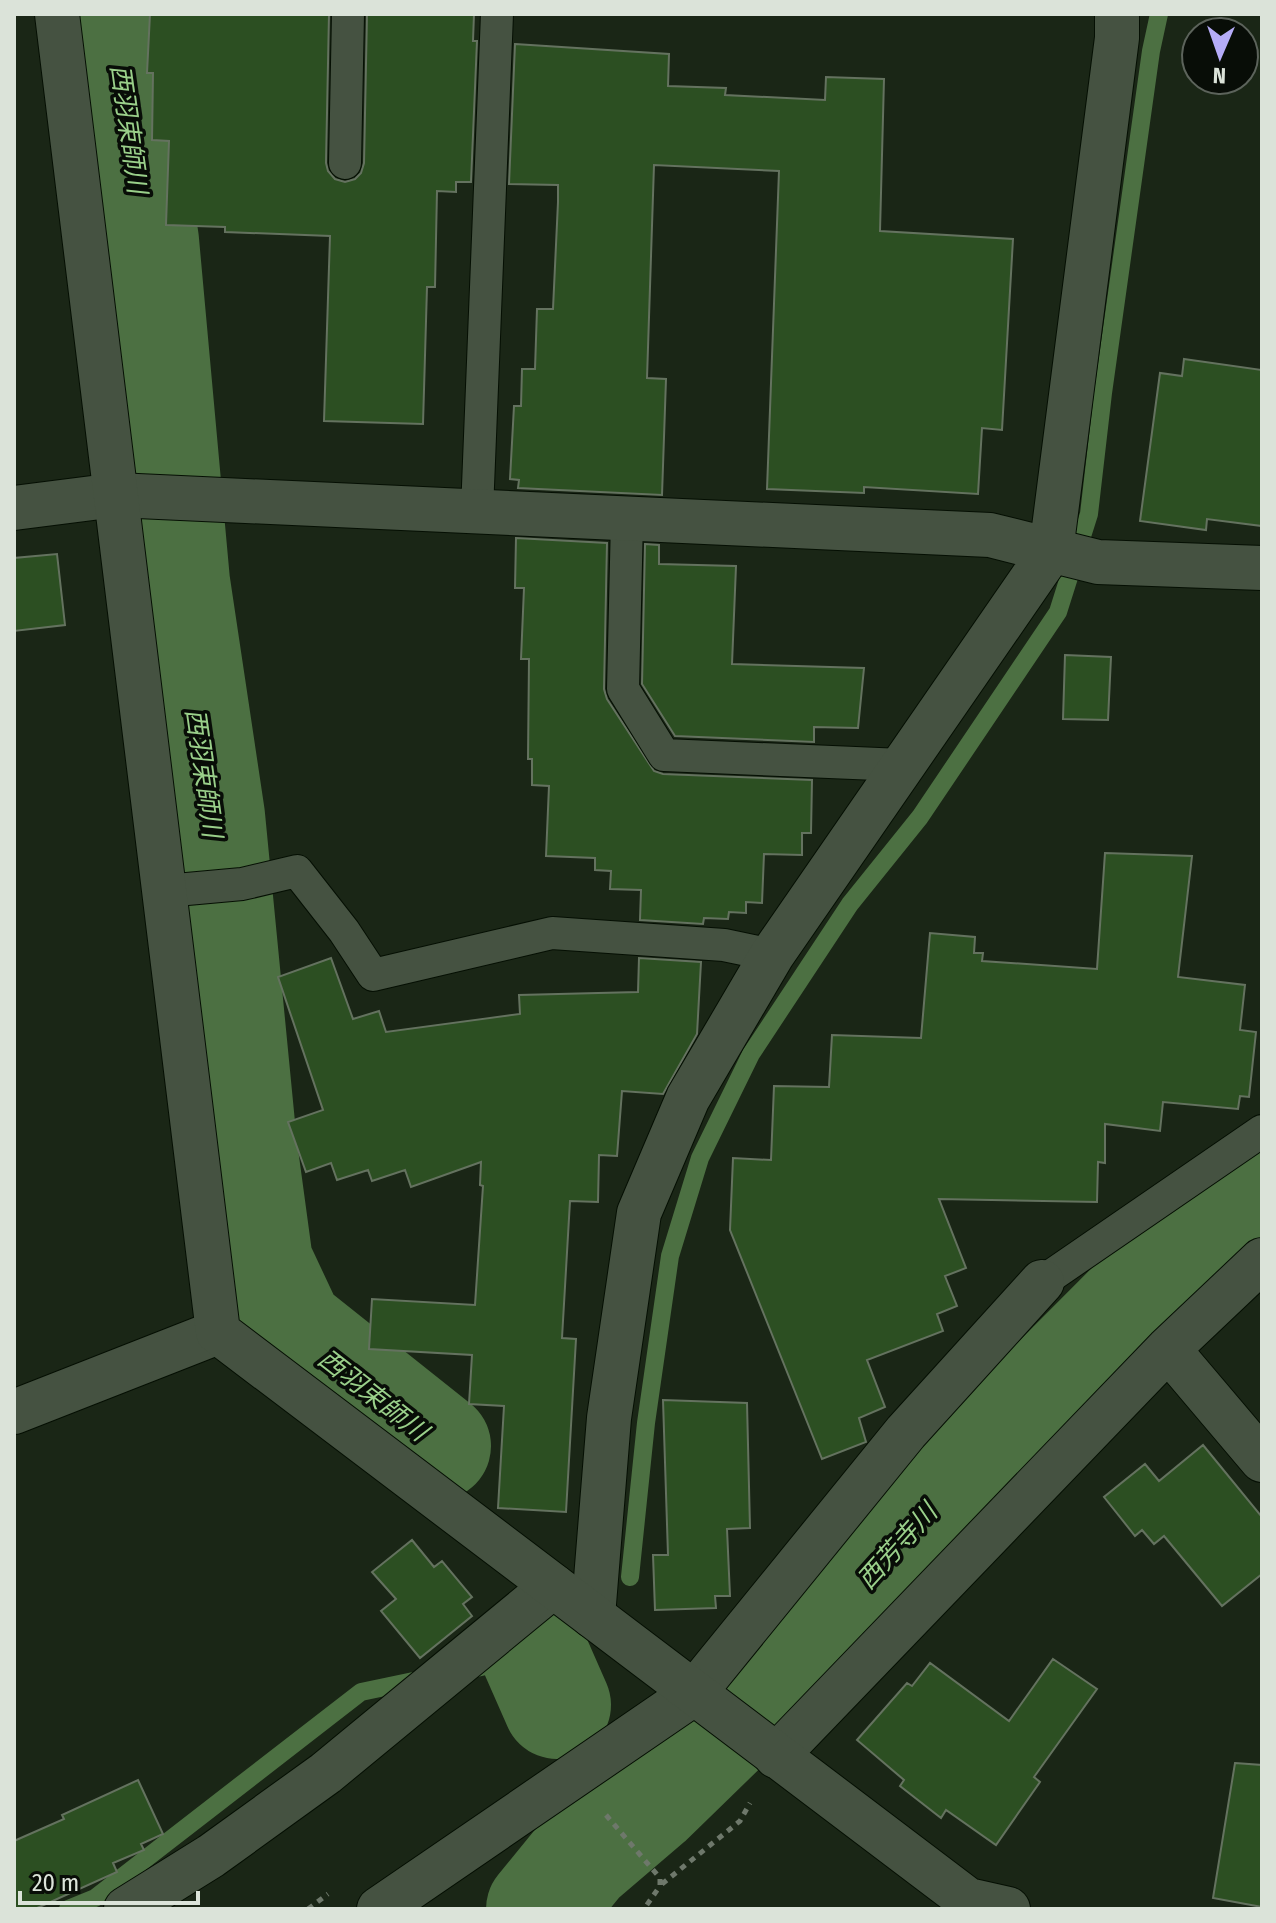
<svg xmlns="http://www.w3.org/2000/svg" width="1276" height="1923" viewBox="0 0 1276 1923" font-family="'Fira Sans Condensed','Noto Sans JP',sans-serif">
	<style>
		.water { fill: #4c7042 }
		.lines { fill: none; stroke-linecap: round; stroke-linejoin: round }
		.stream { stroke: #4c7042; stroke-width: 18 }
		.river { stroke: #4c7042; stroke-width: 108 }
		.building { fill: #2c4f22; stroke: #64725f; stroke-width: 2 }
		.service-casing { stroke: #050f03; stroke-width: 34 }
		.minor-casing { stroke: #050f03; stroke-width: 46 }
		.tertiary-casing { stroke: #050f03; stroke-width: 46 }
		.path { stroke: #6e786b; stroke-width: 5; stroke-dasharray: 6 6; stroke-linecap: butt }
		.service { stroke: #455241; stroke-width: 32 }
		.minor { stroke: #455241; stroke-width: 44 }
		.tertiary { stroke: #455241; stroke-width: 44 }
		.labels { text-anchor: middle; stroke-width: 7; stroke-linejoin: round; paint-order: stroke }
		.water-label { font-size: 26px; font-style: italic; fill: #9ad08a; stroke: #080d07 }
	</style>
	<rect width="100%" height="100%" fill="#1a2616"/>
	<path class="water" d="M548,1656C570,1659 580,1672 581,1694L530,1718C500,1697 514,1661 548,1656Z"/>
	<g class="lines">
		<path class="stream" d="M630,1577L646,1423L670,1256L700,1158L751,1054L850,904L920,817L1058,612L1089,514L1103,393L1151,51L1159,14
			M472,1669L535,1655
			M550,1680L576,1657
			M68,1909L95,1898L361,1692L423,1679"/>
		<path class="river" d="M113,24L145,241L176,582L211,816L243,1145L259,1263L290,1329L437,1446
			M535,1655L557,1705
			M540,1909L580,1860L649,1801L796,1658L860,1591L949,1488L1151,1285L1237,1209L1262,1192"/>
	</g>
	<path class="building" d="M150,14H329L326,163L328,171L335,179L345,182L355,179L361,173L364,163L367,14H474L473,41H477L471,182H456V192L437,191L435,287H427L423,424L324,421L330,236L225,232V227L166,225L169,141L152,140L153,73H147Z
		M515,44L669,54L668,86L726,88L725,95L825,100L826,77L884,79L880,231L1013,239L1002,430L982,428L978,494L864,487V493L767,489L779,171L654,165L647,378L666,379L662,495L518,488L519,480L510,479L514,406H521L522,369H535L537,309H553L558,202V185L509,184Z
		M1184,359L1262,370V526L1207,519L1206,530L1140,521L1160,373L1182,376Z
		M516,538L607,543L604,689L607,699L654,771L663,774L812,780L811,833H802V855L764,854L762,903L746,902V913L729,912L728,919L704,918L703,924L640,920L641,890L610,889L611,871L595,870V858L546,856L549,786L532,785V759H528L529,659H521L524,588H515Z
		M645,544L659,545V564L736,566L732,664L864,668L858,728L814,727V742L675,736L642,684Z
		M57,554L65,625L14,631V558Z
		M1065,655L1111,657L1108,720L1063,719Z
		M1105,853L1192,856L1178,977L1245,985L1240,1030L1256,1032L1249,1097L1240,1096L1238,1109L1163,1102L1160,1131L1105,1124V1163L1098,1162L1097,1202L939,1199L966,1268L945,1276L957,1306L937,1314L943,1331L867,1360L885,1407L859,1418L866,1442L822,1459L730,1230L733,1158L771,1160L774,1086L829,1087L832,1035L921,1038L930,933L975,937L974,953H983L982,961L1097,969Z
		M331,958L353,1019L379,1011L386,1032L520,1014L519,995L638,992L639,958L701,962L697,1034L663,1094L622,1091L617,1156L599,1155L598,1202L570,1201L562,1338L576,1339L566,1512L498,1508L504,1406L469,1404L472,1355L369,1349L372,1299L475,1305L483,1186L480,1185L481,1162L411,1187L405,1170L372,1181L368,1170L337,1180L331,1163L306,1172L288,1122L323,1110L278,977Z
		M663,1400L747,1403L750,1528L727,1529L730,1596H715L716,1608L655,1610L653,1555H668Z
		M1203,1445L1262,1517V1574L1222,1606L1164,1536L1154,1544L1142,1530L1135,1536L1104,1497L1145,1464L1159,1481Z
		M412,1540L434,1567L442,1561L472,1597L463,1604L472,1616L420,1658L381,1611L396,1599L372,1572Z
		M1053,1659L1097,1689L1034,1777L1040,1782L996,1845L946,1810L941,1818L900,1786L904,1780L857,1740L907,1683L912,1686L930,1663L1009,1721Z
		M1235,1763L1262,1765V1907L1213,1898Z
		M138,1780L163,1834L141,1844L144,1850L113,1863L117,1872L35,1909H14V1841L64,1819L62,1815Z"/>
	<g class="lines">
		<defs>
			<path id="service" d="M345,163L348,14
				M477,511L497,14
				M627,520L623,689L664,755L902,765
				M165,891L242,884L297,871L344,931L373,975L552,933L724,945L772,955
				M1042,1282L1262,1131"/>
			<path id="minor" d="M14,508L116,495L990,535L1098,562L1262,568
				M1168,1349L1262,1460
				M14,1412L218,1332
				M593,1616L609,1418L639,1213L688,1098L772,955L1051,551L1117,38V14
				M776,1756L1168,1349L1262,1260
				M126,1909L211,1856L326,1773L553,1586
				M379,1909L693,1694L906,1432L1042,1282"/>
			<path id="tertiary" d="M57,14L218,1332L968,1900L1008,1909"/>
		</defs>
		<use href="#service" class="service-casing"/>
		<use href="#minor" class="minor-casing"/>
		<use href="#tertiary" class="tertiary-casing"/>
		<path class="path" d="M606,1815L660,1878V1886L644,1909
			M662,1884L740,1821L750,1803
			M308,1909L328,1894"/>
		<use href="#service" class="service"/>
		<use href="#minor" class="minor"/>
		<use href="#tertiary" class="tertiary"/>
	</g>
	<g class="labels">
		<g class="water-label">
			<text transform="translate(129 129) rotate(82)" y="9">西羽束師川</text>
			<text transform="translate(204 773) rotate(82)" y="9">西羽束師川</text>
			<text transform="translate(373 1395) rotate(38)" y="9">西羽束師川</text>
			<text transform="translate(897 1546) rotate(-48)" y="9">西芳寺川</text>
		</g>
	</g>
	<rect width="1276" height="1923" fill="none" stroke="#dbe3d9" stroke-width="32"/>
	<g transform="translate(1220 56) rotate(182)"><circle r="38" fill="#080d07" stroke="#5c635b" stroke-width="2"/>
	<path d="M0-6L14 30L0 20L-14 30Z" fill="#b5acf8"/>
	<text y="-12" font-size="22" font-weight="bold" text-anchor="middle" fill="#dbe3d9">N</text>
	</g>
	<path d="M20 1891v12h178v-12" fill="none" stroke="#dbe3d9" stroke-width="4"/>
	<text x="32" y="1891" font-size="24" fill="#dbe3d9" stroke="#080d07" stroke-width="6" paint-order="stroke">20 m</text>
</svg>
